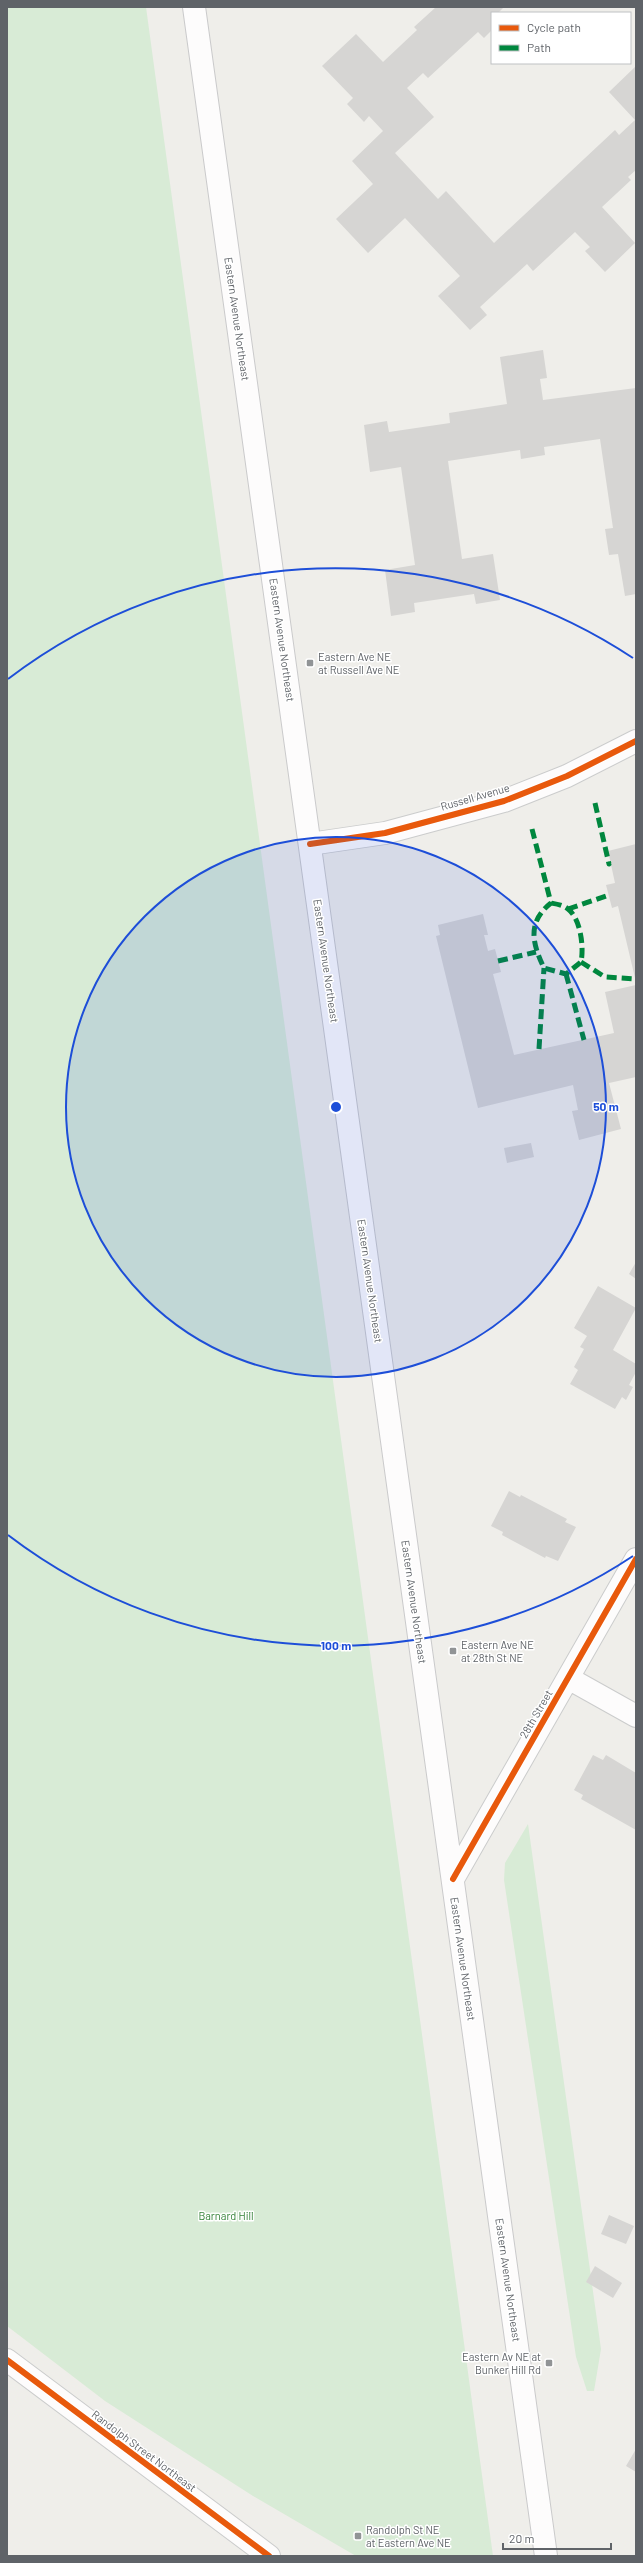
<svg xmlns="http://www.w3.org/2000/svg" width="643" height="2563" viewBox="0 0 643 2563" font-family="Barlow,sans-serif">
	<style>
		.green { fill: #d8ebd6 }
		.building { fill: #d6d5d3 }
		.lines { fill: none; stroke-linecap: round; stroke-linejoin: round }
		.minor-casing { stroke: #cbcccc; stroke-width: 24 }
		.tertiary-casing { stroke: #cbcccc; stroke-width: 24 }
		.secondary-casing { stroke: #cacacb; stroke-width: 24 }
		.minor { stroke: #fdfcfc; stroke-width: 22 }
		.tertiary { stroke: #fdfcfc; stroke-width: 22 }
		.secondary { stroke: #fdfcfc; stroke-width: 22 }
		.quiet { stroke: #00873e; stroke-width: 5; stroke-dasharray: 10 5; stroke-linecap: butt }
		.cycleway-casing { stroke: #fff; stroke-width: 8 }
		.cycleway { stroke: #e8590c; stroke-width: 6 }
		.ring { fill: none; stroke: #1d4ed8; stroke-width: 2 }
		.poi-dot { fill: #919496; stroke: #fff; stroke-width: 1.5 }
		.labels { text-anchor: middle; stroke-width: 3; stroke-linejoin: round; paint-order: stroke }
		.street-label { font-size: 11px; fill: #5f6368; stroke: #fff }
		.poi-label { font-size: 11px; fill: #5f6368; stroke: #fff; text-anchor: start }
		.park-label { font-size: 11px; fill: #348238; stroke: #fff }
		.centre { fill: #1d4ed8; stroke: #fff; stroke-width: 2 }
		.ring-label { font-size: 12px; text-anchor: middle; font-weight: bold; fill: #1d4ed8; stroke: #fff; stroke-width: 3; stroke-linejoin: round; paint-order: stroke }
	</style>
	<rect width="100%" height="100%" fill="#efeeea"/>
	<path class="green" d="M7,7H146L493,2556H356L253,2496L105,2401L7,2326Z
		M528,1824L601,2349L594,2391H587L576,2357L504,1880L505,1863Z"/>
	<path class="building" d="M436,7H504L498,13H492V30L484,38L478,32L428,78L423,73L407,88L434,117L395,153L438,199L446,191L494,243L615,130L619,135L635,120L609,92L636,66V170L628,177L631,180L602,207L635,243L605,272L585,251L590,247L575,232L533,271L527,264L480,307L487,315L470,330L438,296L460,276L405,218L368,253L336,219L373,184L352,161L383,131L369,116L364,122L347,104L353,98L322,66L356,34L383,62L417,30L414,27Z
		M543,350L547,378L540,379L543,400L636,388V594L625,596L618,554L609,555L605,529L613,528L600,439L544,447L545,455L521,459L520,450L448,461L462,559L493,554L500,600L476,604L474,594L414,603L415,612L391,616L385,570L415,565L401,467L370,472L364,425L387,421L389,432L450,423L449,413L507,404L500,357Z
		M636,844V978H635L618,906L612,908L606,885L615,883L608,851Z
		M483,914L488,935H484L488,951L495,949L501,972L493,974L514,1055L614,1033L605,992L636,985V1077L609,1083L621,1129L579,1140L572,1111L578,1110L573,1085L478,1108L436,936L440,935L438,925Z
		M531,1143L534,1157L507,1163L504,1148Z
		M636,1262V1279L629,1274Z
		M598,1286L636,1308L613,1350L636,1364V1372L629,1385L633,1387L626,1400L622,1397L615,1409L570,1384L578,1370L574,1367L584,1349L580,1347L587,1336L574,1328Z
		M509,1491L520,1497L521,1495L567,1519L565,1522L576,1527L558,1561L546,1556L545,1558L502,1535L503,1532L491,1526Z
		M593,1755L603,1760L606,1755L636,1773V1830L581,1799L583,1795L574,1790Z
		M609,2215L634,2226L626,2244L601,2234Z
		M595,2266L622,2283L613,2298L586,2282Z
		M636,2449V2472L626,2466Z"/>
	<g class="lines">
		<defs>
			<path id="minor" d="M568,1678L636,1716
				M453,1879L636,1559"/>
			<path id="tertiary" d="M310,844L385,833L504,801L567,776L636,741
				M7,2360L269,2556"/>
			<path id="secondary" d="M194,7L546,2556"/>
		</defs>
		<use href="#minor" class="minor-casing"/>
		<use href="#tertiary" class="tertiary-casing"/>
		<use href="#secondary" class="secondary-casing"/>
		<use href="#minor" class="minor"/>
		<use href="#tertiary" class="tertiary"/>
		<use href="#secondary" class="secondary"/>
		<path class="quiet" d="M595,803L609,864L610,863
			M532,829L551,903C527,922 532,943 544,968L566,974L581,962C584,948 581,919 568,909C563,905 557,904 551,903
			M568,909L609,895
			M498,961L536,952
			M581,962L605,977L636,979
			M566,974L584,1040
			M539,1049L544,968"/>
		<defs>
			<path id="cycleway" d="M310,844L385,833L504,801L567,776L636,741
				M453,1879L636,1559
				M7,2360L269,2556"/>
		</defs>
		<use href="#cycleway" class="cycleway-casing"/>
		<use href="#cycleway" class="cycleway"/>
	</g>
	<circle cx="336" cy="1107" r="270" fill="#1d4ed8" fill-opacity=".12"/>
	<g class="ring">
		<circle cx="336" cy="1107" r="270"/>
		<path d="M633 1556A539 539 0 0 1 8 1535M8 679A539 539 0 0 1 633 658"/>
	</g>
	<g class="poi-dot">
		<rect x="306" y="659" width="8" height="8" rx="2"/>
		<rect x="449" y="1647" width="8" height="8" rx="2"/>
		<rect x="545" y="2359" width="8" height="8" rx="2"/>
		<rect x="354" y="2532" width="8" height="8" rx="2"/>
	</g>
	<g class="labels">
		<g class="street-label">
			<text transform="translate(237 319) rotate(82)" y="4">Eastern Avenue Northeast</text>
			<text transform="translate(282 640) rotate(82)" y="4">Eastern Avenue Northeast</text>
			<text transform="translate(475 797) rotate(-16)" y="4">Russell Avenue</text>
			<text transform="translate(326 961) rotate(82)" y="4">Eastern Avenue Northeast</text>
			<text transform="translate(370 1281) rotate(82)" y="4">Eastern Avenue Northeast</text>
			<text transform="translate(414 1602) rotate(82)" y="4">Eastern Avenue Northeast</text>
			<text transform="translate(536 1714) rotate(-60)" y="4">28th Street</text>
			<text transform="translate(463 1959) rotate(82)" y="4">Eastern Avenue Northeast</text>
			<text transform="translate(508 2280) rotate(82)" y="4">Eastern Avenue Northeast</text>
			<text transform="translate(144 2451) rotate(37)" y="4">Randolph Street Northeast</text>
		</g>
		<g class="poi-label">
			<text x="318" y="661">Eastern Ave NE<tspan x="318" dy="13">at Russell Ave NE</tspan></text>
			<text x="461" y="1649">Eastern Ave NE<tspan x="461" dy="13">at 28th St NE</tspan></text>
			<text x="541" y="2361" text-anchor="end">Eastern Av NE at<tspan x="541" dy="13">Bunker Hill Rd</tspan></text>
			<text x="366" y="2534">Randolph St NE<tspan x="366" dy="13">at Eastern Ave NE</tspan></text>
		</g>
		<g class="park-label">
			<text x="226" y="2220">Barnard Hill</text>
		</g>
	</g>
	<circle cx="336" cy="1107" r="6" class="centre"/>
	<g class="ring-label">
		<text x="606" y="1111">50 m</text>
		<text x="336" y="1650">100 m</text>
	</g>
	<rect width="643" height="2563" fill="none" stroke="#5f6368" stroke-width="16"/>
	<rect x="491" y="12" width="140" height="52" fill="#ffffff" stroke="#bfc1c3"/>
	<rect x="499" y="25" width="20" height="6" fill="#e8590c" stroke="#bfc1c3"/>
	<text x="527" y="32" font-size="12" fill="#5f6368">Cycle path</text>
	<rect x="499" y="45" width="20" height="6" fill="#00873e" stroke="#bfc1c3"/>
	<text x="527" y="52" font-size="12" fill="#5f6368">Path</text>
	<path d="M503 2543v6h108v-6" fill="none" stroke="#5f6368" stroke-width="2"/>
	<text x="509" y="2543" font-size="12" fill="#5f6368" stroke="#ffffff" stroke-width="3" paint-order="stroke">20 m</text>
</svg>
